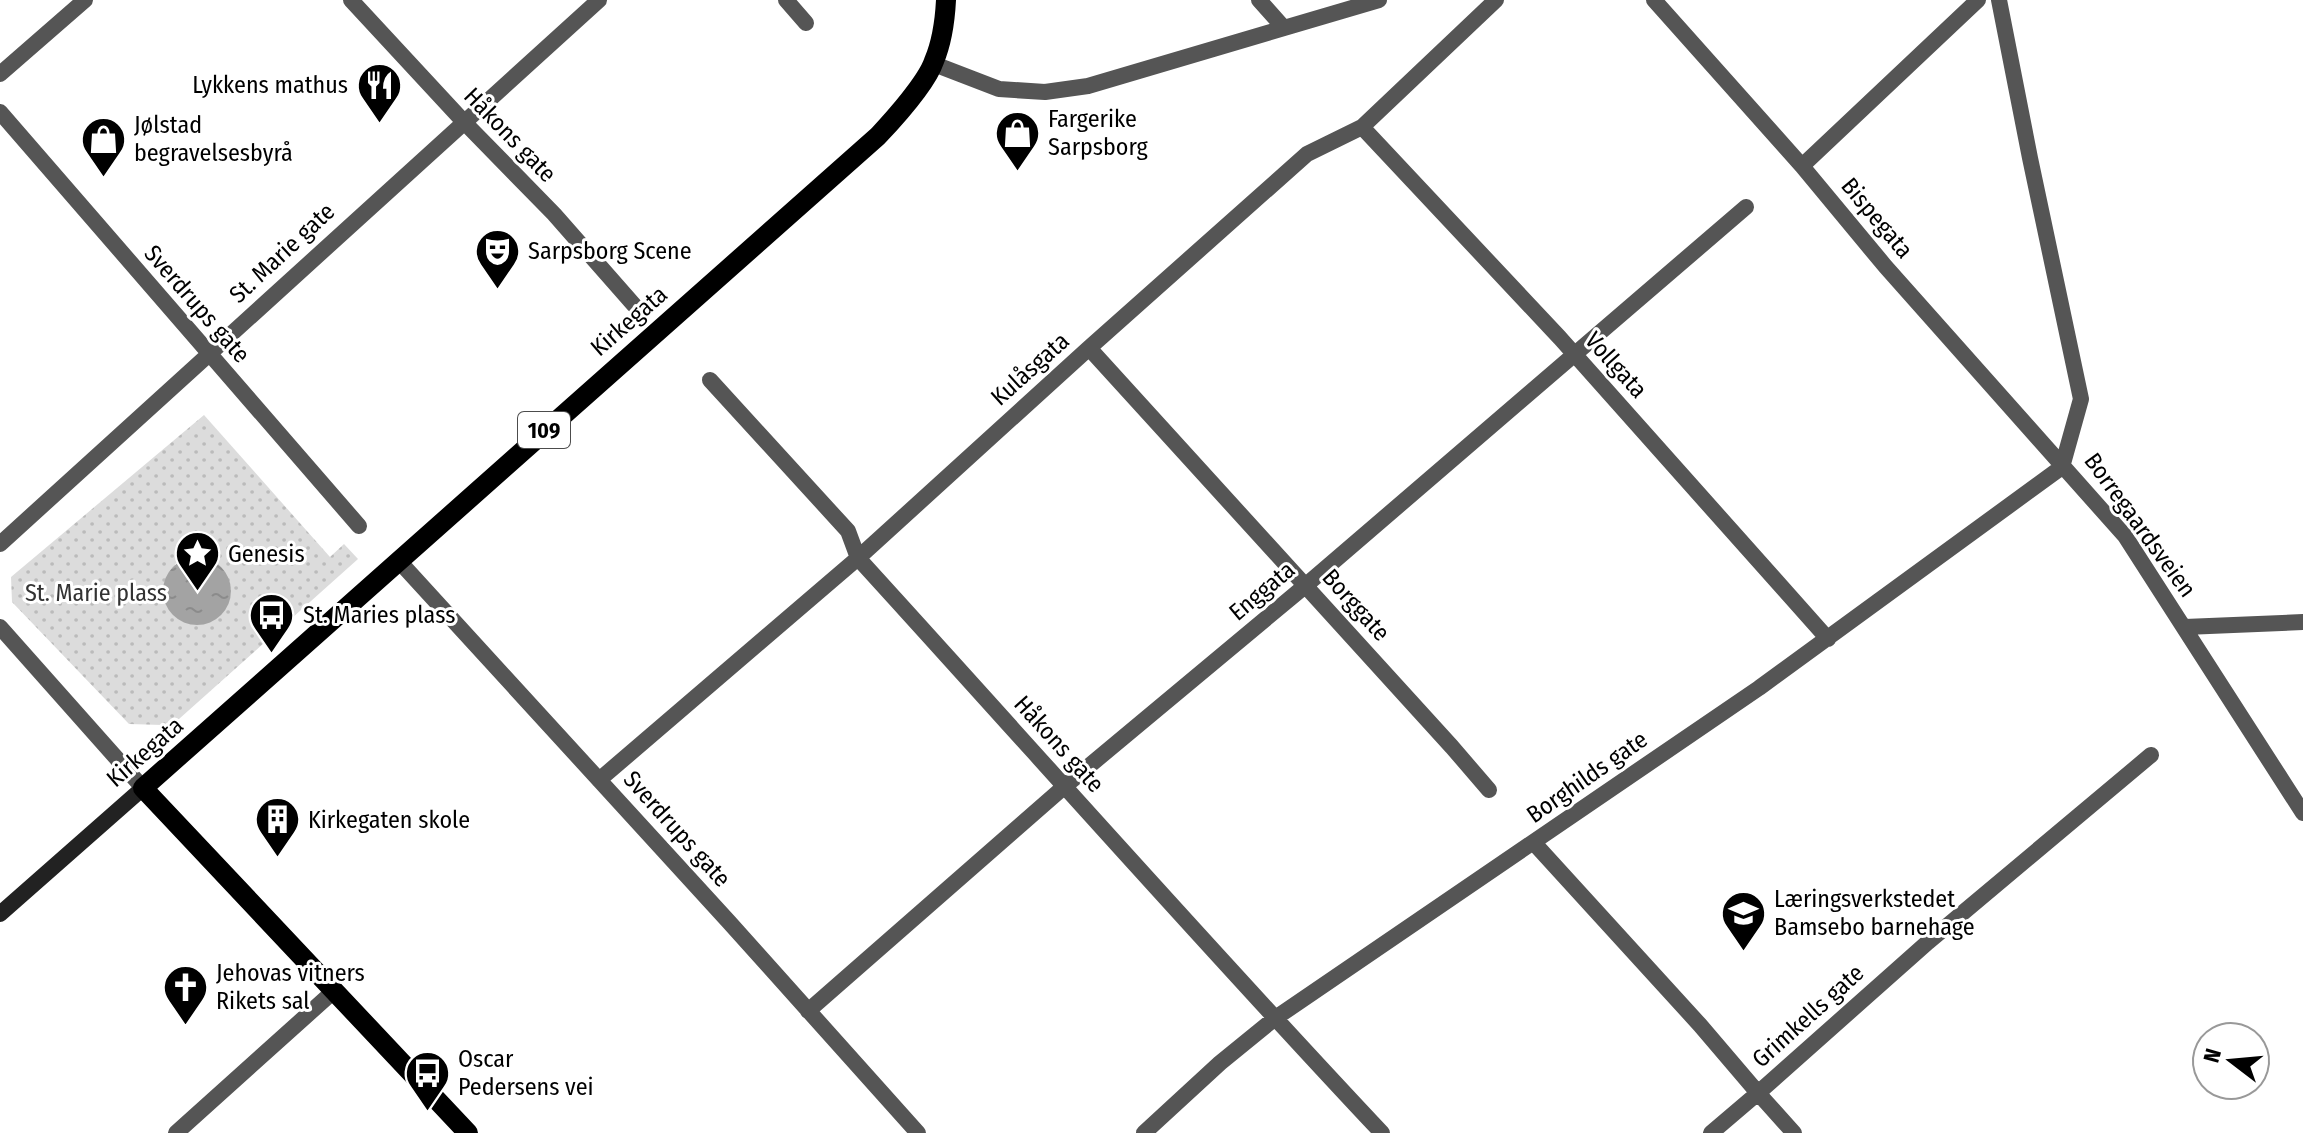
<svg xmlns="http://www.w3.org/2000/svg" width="2303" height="1133" viewBox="0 0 2303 1133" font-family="'Fira Sans Condensed',sans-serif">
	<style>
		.grass { fill: url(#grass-dots); fill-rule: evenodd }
		.water { fill: url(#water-ripples) }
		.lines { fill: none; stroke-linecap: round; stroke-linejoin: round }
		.street { stroke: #555; stroke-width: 16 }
		.secondary { stroke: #222; stroke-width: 16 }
		.primary { stroke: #000; stroke-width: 20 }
		.labels { text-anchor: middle; stroke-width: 6; stroke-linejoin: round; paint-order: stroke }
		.shield { fill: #fff; stroke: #4c4c4c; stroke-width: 2 }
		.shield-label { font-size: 22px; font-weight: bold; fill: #000 }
		.poi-label { font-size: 24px; fill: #000; stroke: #fff; text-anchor: start }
		.street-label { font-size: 24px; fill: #000; stroke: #fff }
		.park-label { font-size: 24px; fill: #333; stroke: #fff }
	</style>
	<defs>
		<pattern id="grass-dots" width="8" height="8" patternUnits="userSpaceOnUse" patternTransform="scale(2)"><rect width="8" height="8" fill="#dcdcdc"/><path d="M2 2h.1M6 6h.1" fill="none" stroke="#bbb" stroke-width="1.8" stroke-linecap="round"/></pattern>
		<pattern id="water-ripples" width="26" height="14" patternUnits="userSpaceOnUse" patternTransform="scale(2)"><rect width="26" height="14" fill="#a3a3a3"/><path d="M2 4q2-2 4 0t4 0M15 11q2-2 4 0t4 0" fill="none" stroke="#8b8b8b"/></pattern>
	</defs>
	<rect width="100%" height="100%" fill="#fff"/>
	<path class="grass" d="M204,415L330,557L344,544L358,559L179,719L162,725L129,724L12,602L11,577ZM194,556L231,589C230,613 212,627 188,624L175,564L184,559Z"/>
	<path class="water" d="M163 591a34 34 0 1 1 68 0a34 34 0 1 1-68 0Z"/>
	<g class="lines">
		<path class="street" d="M351,0L464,122L554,214L634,305
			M786,0L806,23
			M1259,0L1284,28
			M1654,0L1802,166L1885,266L2125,536L2303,813
			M1999,0L2030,158L2081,399L2062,467
			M934,64L999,89L1045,92L1088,86L1379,0
			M0,74L85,0
			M0,112L359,526
			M1362,127L1560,338L1828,639
			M1802,166L1978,0
			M1089,348L1452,747L1489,790
			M710,380L848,531L858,558C1033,750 1204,944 1382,1133
			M0,544L599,0
			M398,560L729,922L918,1133
			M0,627L143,788
			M2185,627L2303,622
			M599,780L858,558L1089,348L1307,154L1362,127L1496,0
			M1534,843L1700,1025L1758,1093L1711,1133
			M808,1011L1065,786L1305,586L1746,207
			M176,1133L335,990
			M1144,1133L1220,1063L1274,1019L1759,688L2062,467
			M1794,1133L1758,1093L1928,942L2151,755"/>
		<path class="secondary" d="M0,914L143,788"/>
		<path class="primary" d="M468,1133L143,788L878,136C894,119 927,82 934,61C942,42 945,20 946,0"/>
	</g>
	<defs>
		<symbol id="restaurant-pin" viewBox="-11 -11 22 30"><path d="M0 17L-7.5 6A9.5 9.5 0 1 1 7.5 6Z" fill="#000" stroke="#fff"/><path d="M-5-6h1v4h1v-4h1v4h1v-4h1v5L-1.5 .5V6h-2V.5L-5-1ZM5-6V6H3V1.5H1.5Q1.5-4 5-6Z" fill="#fff"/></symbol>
		<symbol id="shop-pin" viewBox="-11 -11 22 30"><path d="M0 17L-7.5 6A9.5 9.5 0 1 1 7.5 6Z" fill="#000" stroke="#fff"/><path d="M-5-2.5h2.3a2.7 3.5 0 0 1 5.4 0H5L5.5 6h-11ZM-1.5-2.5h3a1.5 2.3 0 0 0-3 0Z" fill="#fff"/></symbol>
		<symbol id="theatre-pin" viewBox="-11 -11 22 30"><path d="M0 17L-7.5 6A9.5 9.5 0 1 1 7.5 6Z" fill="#000" stroke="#fff"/><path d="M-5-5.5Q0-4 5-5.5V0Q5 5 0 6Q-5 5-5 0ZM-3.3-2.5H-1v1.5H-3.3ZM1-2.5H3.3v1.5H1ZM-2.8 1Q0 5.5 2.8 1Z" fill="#fff"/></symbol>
		<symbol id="sight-pin" viewBox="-11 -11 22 30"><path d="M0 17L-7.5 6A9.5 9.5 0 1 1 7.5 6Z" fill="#000" stroke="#fff"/><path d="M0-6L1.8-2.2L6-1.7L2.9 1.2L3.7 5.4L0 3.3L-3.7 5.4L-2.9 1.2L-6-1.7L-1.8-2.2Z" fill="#fff"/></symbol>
		<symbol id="bus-pin" viewBox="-11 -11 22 30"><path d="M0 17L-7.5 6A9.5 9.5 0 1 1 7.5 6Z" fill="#000" stroke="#fff"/><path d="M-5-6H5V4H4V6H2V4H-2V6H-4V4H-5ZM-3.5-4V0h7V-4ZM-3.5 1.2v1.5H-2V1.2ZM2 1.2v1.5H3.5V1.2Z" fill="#fff"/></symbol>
		<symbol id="building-pin" viewBox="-11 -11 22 30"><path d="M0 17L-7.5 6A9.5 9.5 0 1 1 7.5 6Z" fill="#000" stroke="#fff"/><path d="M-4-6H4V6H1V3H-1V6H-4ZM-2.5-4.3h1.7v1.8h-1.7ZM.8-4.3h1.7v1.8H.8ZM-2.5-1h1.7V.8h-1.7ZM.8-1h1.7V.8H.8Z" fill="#fff"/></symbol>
		<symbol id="school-pin" viewBox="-11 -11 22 30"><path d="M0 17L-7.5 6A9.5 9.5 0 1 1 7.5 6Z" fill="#000" stroke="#fff"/><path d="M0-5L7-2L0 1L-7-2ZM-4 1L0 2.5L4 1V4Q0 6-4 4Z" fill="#fff"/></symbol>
		<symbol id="church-pin" viewBox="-11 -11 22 30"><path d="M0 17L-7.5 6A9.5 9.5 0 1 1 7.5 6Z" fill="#000" stroke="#fff"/><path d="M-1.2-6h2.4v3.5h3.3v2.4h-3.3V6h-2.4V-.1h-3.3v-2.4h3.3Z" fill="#fff"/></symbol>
	</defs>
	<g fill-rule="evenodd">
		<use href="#restaurant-pin" x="354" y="60" width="51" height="69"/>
		<use href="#shop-pin" x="992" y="108" width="51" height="69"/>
		<use href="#shop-pin" x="78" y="114" width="51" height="69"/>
		<use href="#theatre-pin" x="472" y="226" width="51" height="69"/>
		<use href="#sight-pin" x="172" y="528" width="51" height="69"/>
		<use href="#bus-pin" x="246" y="590" width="51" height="69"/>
		<use href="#building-pin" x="252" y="794" width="51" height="69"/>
		<use href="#school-pin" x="1718" y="888" width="51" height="69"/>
		<use href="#church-pin" x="160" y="962" width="51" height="69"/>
		<use href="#bus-pin" x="402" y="1048" width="51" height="69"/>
	</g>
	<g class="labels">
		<rect class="shield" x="518" y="412" width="52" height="36" rx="6"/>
		<g class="shield-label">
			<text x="544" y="438">109</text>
		</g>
		<g class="poi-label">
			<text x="348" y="93" text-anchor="end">Lykkens mathus</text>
			<text x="1048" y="127">Fargerike<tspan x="1048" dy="28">Sarpsborg</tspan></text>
			<text x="134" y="133">Jølstad<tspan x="134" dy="28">begravelsesbyrå</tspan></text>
			<text x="528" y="259">Sarpsborg Scene</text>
			<text x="228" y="562">Genesis</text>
			<text x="303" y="623">St. Maries plass</text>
			<text x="308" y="828">Kirkegaten skole</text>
			<text x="1774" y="907">Læringsverkstedet<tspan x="1774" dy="28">Bamsebo barnehage</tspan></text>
			<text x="216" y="981">Jehovas vitners<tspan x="216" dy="28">Rikets sal</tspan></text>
			<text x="458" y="1067">Oscar<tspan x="458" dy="28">Pedersens vei</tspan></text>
		</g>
		<g class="street-label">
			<text transform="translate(510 135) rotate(46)" y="8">Håkons gate</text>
			<text transform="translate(1877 218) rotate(50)" y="8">Bispegata</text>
			<text transform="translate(282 253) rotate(-43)" y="8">St. Marie gate</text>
			<text transform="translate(197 304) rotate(49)" y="8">Sverdrups gate</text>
			<text transform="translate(629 321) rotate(-41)" y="8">Kirkegata</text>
			<text transform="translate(1616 365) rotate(48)" y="8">Vollgata</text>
			<text transform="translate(1030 369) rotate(-42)" y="8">Kulåsgata</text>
			<text transform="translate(2140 525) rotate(54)" y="8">Borregaardsveien</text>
			<text transform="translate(1262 591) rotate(-40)" y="8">Enggata</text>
			<text transform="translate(1356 605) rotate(48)" y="8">Borggate</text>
			<text transform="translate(1059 744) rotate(48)" y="8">Håkons gate</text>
			<text transform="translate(145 752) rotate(-41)" y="8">Kirkegata</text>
			<text transform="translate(1587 777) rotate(-35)" y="8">Borghilds gate</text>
			<text transform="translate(677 829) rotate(48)" y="8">Sverdrups gate</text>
			<text transform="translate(1808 1016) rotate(-42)" y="8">Grimkells gate</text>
		</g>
		<g class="park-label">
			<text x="96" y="601">St. Marie plass</text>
		</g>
	</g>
	<g transform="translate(2231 1061) rotate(286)"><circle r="38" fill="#ffffff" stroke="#999999" stroke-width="2"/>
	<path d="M0-6L14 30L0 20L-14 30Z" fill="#000000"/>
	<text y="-12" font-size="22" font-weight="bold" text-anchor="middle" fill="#000000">N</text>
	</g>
</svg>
